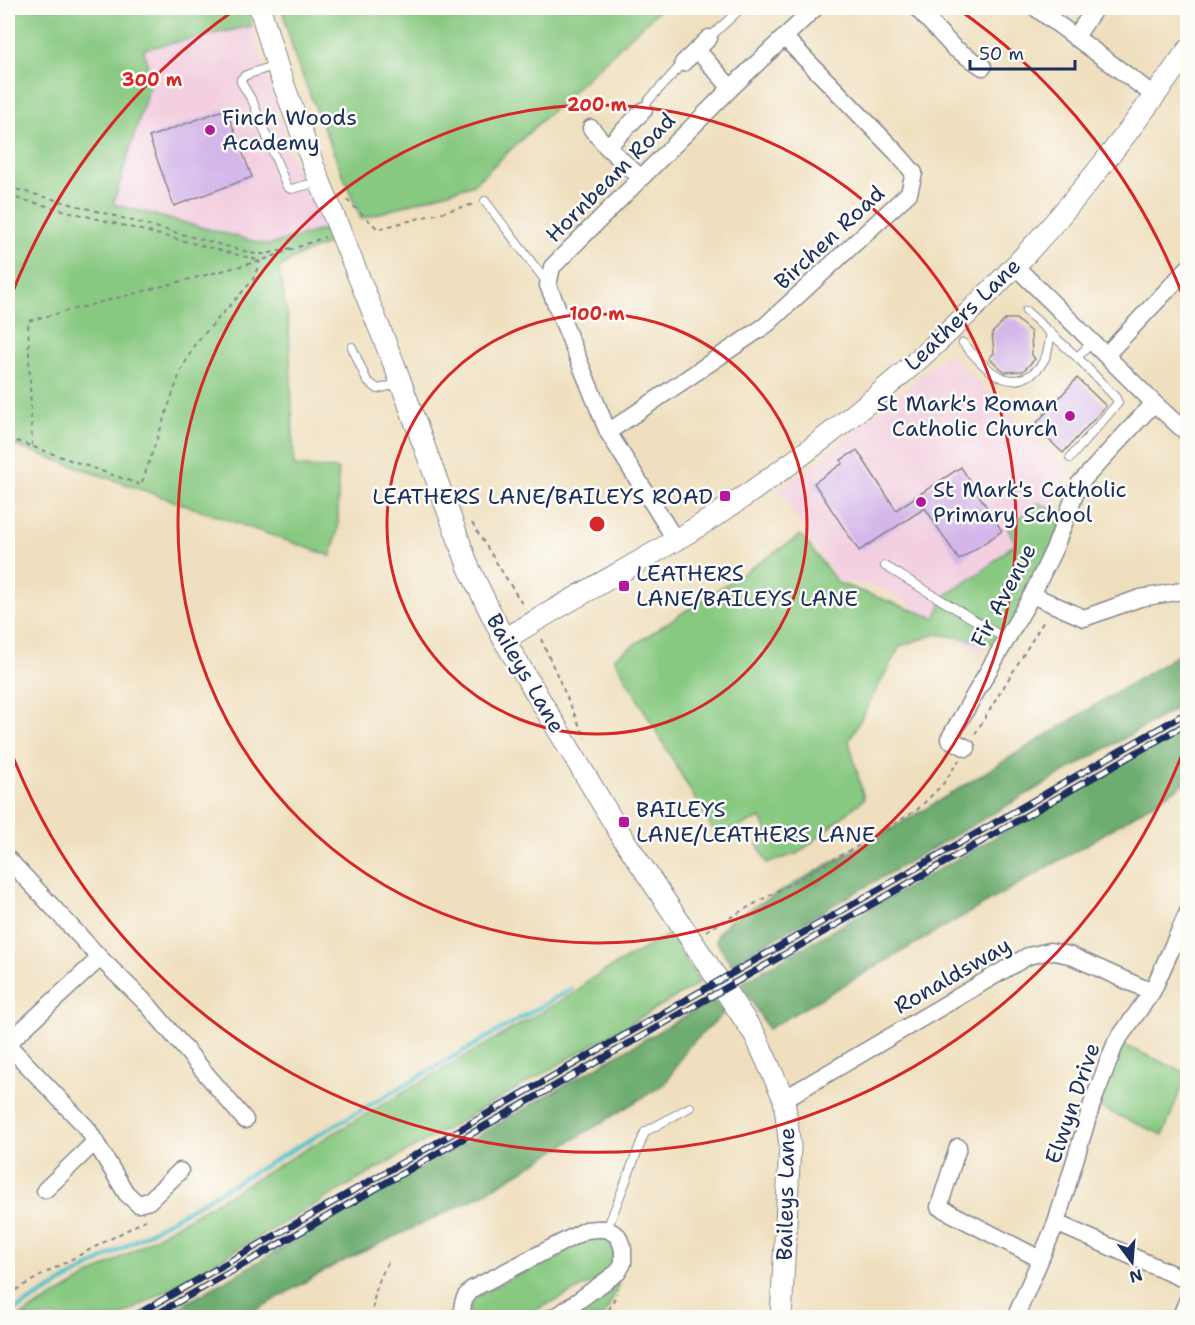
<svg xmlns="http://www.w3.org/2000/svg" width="1195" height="1325" viewBox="0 0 1195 1325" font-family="'Shantell Sans',sans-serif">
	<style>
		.built { fill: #f3cfe0 }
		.green { fill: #88c981; stroke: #527c70; stroke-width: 1.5 }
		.forest { fill: #6ead6f; stroke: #446e66; stroke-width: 1.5 }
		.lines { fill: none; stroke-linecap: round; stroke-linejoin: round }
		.stream { stroke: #54c1cc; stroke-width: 4.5 }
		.building { fill: #d4b6ea }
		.service-casing { stroke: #85878e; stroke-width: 10 }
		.minor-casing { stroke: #85878e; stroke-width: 19 }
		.tertiary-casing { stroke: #85878e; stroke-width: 23 }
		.path { stroke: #85878e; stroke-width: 2; stroke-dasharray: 4.5 4.5; stroke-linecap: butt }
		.service { stroke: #fff; stroke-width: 8 }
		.minor { stroke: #fff; stroke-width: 16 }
		.tertiary { stroke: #fff; stroke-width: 21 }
		.rail-casing { stroke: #1b2f5e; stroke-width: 7 }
		.rail { stroke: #fdfcf7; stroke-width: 4.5; stroke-dasharray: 14; stroke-linecap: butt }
		.ring { fill: none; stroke: #d62828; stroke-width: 3 }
		.poi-dot { fill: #b5179e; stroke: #fdfcf7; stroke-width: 2 }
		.labels { text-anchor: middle; stroke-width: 5; stroke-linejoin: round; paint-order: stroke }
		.poi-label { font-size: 22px; fill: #1b2f5e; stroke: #fdfcf7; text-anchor: start }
		.street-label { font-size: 22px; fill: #1b2f5e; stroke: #fdfcf7 }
		.centre { fill: #d62828; stroke: #fdfcf7; stroke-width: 3 }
		.ring-label { font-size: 18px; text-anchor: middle; font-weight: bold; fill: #d62828; stroke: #fdfcf7; stroke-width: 5; stroke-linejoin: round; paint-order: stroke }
	</style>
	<rect width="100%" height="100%" fill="#fdfcf7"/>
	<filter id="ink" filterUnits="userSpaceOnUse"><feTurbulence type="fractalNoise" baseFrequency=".0167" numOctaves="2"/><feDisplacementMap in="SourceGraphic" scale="12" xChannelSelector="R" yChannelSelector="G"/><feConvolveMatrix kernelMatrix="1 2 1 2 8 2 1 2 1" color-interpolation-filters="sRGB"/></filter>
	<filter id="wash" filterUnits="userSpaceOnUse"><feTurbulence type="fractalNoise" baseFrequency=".008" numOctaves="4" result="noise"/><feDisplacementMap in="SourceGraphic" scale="24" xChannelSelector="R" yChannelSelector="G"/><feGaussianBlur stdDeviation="1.35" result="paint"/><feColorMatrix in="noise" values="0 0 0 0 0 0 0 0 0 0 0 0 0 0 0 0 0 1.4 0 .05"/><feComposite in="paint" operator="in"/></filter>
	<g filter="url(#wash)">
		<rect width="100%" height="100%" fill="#efdfbe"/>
		<path class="built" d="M252,26L300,181L307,179L325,229L268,245L113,205L151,81L144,49Z
			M948,353L1071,470L1061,487L1049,528L1036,557L981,653L940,629L932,618L884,589L837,580L778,490L820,460Z"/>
		<path class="green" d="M8,8H248L252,26L144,49L151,81L113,204L268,245L325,229L330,243L300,255L279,268L289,326L294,466L338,469V529L331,556L8,443Z
			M282,8H661L474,184L361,219L295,58Z
			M1039,503L1067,515L1003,645L937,634L900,646L849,741L864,799L799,853L767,863L757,844L768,833L761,818L716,835L614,658L801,535L838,583L935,618L945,596L985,569L1015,543L1007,527Z
			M670,934L700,983L120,1317H19L579,990L587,981Z
			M1116,1042L1187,1073L1163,1135L1092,1104Z
			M591,1235C610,1236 611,1240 618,1257L608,1275L521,1317H469V1307L474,1298Z
			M611,1285H619L604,1317L572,1318Z"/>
		<path class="forest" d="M1187,649V702L731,964L716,941L718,933L729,921L924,810Z
			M1187,727V782L1086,845L768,1029L741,983Z
			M713,1000L724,1013L687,1048L665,1084L482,1195L333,1266L244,1317H162Z"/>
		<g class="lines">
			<path class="stream" d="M8,1314L571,989"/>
		</g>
		<g id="blocks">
			<path class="building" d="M226,109L252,177L174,206L149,137Z
				M1006,319H1016L1031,332L1032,355L1035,359L1023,371L1005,372L989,358L994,353L992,333Z
				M1077,378L1106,406L1063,453L1034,426Z
				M857,450L896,510L961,467L1002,531L959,560L925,508L859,551L814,483L843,463L841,460Z"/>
		</g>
	</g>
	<g filter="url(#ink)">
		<use href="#blocks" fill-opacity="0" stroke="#85878e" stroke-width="1.5"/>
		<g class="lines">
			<defs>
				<path id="service" d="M709,38L738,11
					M276,65L246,75L241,79V82L253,102L287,187L291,189L319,182
					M648,101L683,63
					M485,201L548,284
					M1026,311L1077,357L1093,342
					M963,343C973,354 984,368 997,375C1015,386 1035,377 1044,360C1049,352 1049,341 1051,333
					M352,347L367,381L378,389L401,383
					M1070,458L1118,403L1116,398L1077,357
					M885,566L1006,639
					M607,1229L645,1132L690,1107"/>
				<path id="minor" d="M917,8L954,48L983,67
					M1036,8L1155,96
					M1075,38L1095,8
					M697,50L731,88
					M683,63L709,38
					M591,128L607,147L641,178
					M607,147L644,110
					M1014,265L1154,403L1188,434
					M1106,355L1188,268
					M608,432L766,325L909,193L914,173L895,151L785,38
					M676,541L608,432L548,285L552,267L731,88L815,8
					M1032,595L1084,618L1140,598L1188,590
					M967,748L949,739L1032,595L1055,547L1079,484L1154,403
					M8,859L100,958L148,1005L245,1120
					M8,1043L100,958
					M8,1045L87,1128L126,1193L138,1204L149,1201L180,1171
					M784,1099L1028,956L1050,951L1069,955L1152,992
					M958,1147L939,1207L1040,1259
					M45,1190L95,1142
					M1056,1223L1188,1281
					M463,1318C461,1304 463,1298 472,1289L586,1230L597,1229H607L618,1236L623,1249V1263L618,1272L560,1314L551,1318
					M1015,1318L1056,1223L1092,1104L1116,1042L1152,992L1188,912
					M1180,1318L1188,1299"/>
				<path id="tertiary" d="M260,8L279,72L314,167L394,364L469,568L504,640L623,838L755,1035L784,1099L790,1146L781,1318
					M504,640C575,595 651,558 721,512C850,427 978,315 1077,196C1116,149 1152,100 1188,50"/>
			</defs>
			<use href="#service" class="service-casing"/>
			<use href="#minor" class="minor-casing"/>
			<use href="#tertiary" class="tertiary-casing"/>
			<path class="path" d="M8,187L255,254H266L295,247
				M8,196L258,260
				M347,200L378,229L474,204
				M8,438L141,485L180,373L195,344L253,280L260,261
				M32,446L28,321L260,261L325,237
				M472,523L524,607
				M541,639L585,738
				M975,734L1045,619
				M706,931L863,843L917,810L943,784L959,760
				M8,1295C53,1267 101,1245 147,1219
				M372,1318C373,1297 378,1278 389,1261
				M605,1318L617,1293"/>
			<use href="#service" class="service"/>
			<use href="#minor" class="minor"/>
			<use href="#tertiary" class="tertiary"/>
			<defs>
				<path id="rail" d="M131,1318L1188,712
					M150,1318L1188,723"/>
			</defs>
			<use href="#rail" class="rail-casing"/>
			<use href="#rail" class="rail"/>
		</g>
	</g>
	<g class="ring">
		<circle cx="597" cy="524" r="210"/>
		<circle cx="597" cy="524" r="419"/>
		<path d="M1186 744A629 629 0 0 1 8 744M8 304A629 629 0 0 1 236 9M958 9A629 629 0 0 1 1186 304"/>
	</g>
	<g class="poi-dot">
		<circle cx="210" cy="130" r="6"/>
		<circle cx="1070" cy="416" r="6"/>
		<rect x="719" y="490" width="12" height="12" rx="3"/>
		<circle cx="921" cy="502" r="6"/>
		<rect x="618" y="580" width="12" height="12" rx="3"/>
		<rect x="618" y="816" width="12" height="12" rx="3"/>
	</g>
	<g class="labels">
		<g class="poi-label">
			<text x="222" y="125">Finch Woods<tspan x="222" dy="25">Academy</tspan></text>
			<text x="1058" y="411" text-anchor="end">St Mark's Roman<tspan x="1058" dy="25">Catholic Church</tspan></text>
			<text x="933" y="497">St Mark's Catholic<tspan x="933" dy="25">Primary School</tspan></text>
			<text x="713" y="504" text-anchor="end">LEATHERS LANE/BAILEYS ROAD</text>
			<text x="636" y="581">LEATHERS<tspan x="636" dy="25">LANE/BAILEYS LANE</tspan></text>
			<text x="636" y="817">BAILEYS<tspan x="636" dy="25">LANE/LEATHERS LANE</tspan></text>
		</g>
		<g class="street-label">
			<text transform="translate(610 177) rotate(-45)" y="8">Hornbeam Road</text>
			<text transform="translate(829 237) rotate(-43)" y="8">Birchen Road</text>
			<text transform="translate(962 314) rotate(-44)" y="8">Leathers Lane</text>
			<text transform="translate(1003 595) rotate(-62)" y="8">Fir Avenue</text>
			<text transform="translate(526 673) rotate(60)" y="8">Baileys Lane</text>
			<text transform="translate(952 975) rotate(-30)" y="8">Ronaldsway</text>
			<text transform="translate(1072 1103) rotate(-71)" y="8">Elwyn Drive</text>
			<text transform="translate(785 1194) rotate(-89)" y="8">Baileys Lane</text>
		</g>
	</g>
	<circle cx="597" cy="524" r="9" class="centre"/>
	<g class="ring-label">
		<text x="152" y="86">300 m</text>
		<text x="597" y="111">200 m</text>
		<text x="597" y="320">100 m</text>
	</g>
	<rect width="1195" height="1325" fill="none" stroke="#fdfcf7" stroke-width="30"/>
	<g transform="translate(1132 1262) rotate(164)" stroke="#fdfcf7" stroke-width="4.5" paint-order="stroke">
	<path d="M0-4.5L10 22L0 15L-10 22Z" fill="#1b2f5e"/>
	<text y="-9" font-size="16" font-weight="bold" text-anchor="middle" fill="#1b2f5e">N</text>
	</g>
	<path d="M970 60v9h105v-9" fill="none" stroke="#1b2f5e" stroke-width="3"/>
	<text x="979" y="60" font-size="18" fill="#1b2f5e" stroke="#fdfcf7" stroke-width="4.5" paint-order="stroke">50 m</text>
</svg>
